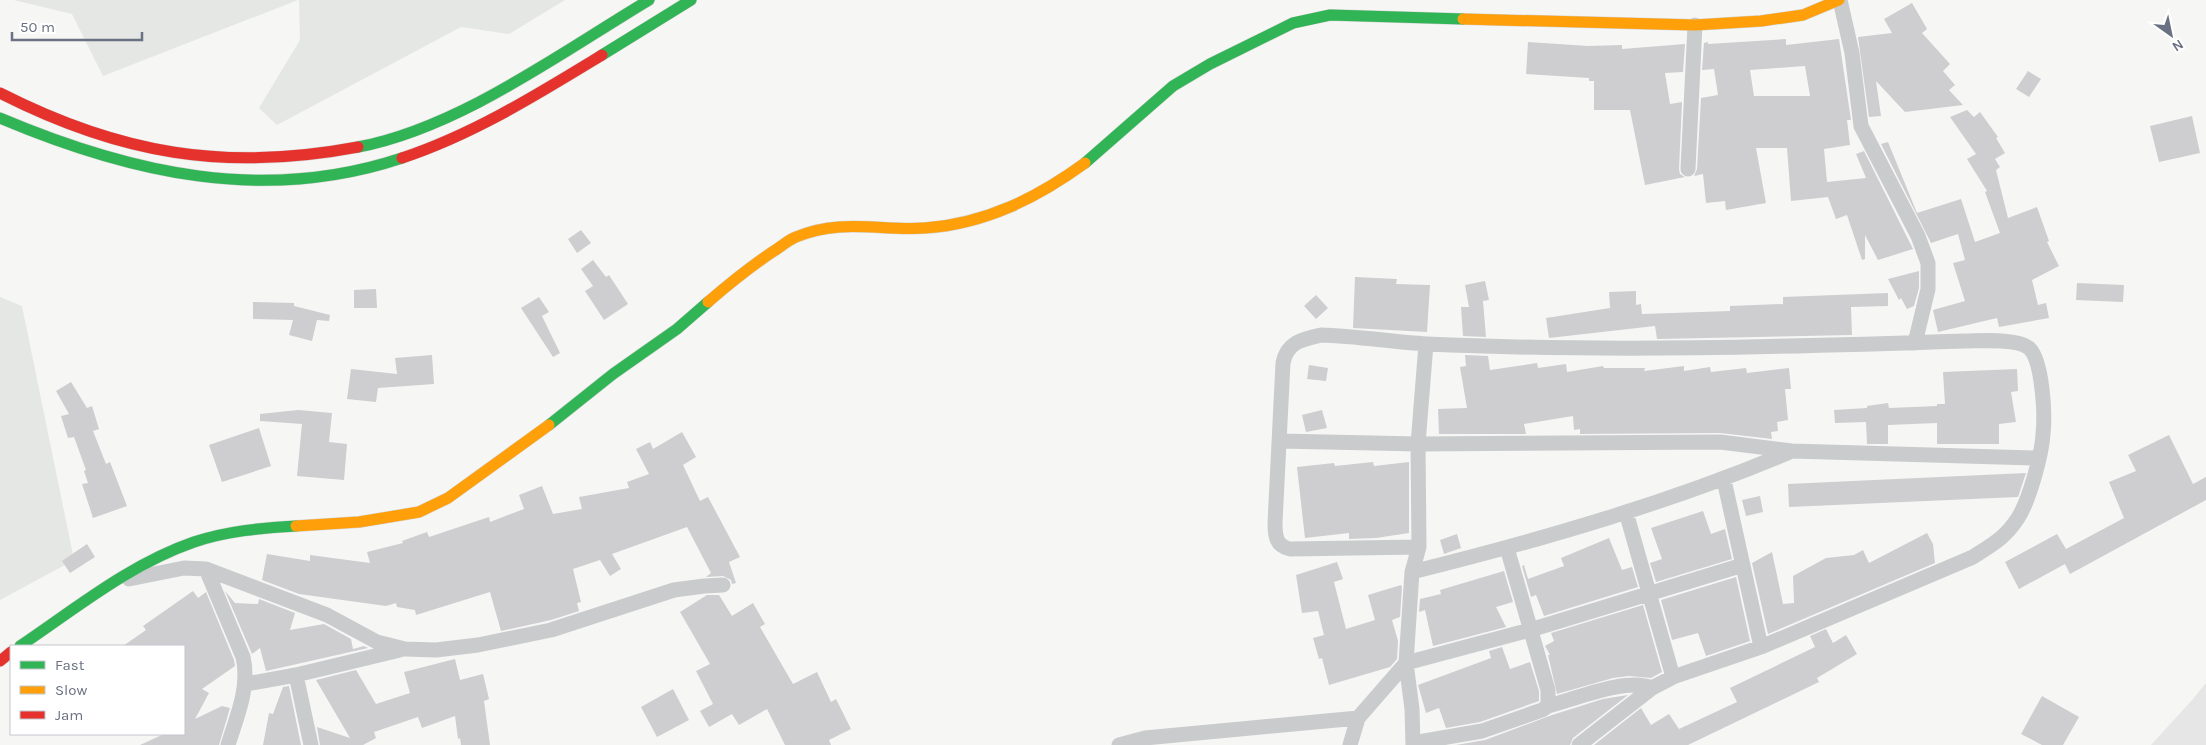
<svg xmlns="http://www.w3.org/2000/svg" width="2206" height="745" viewBox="0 0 2206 745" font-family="Karla,sans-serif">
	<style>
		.built { fill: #e6e6e7 }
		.green { fill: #e4e7e3 }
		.building { fill: #ceced0; fill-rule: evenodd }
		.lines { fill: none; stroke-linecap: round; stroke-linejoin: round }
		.fast-casing { stroke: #d3d3d3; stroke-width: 12 }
		.slow-casing { stroke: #d3d3d3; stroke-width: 12 }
		.jam-casing { stroke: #d3d3d3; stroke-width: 12 }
		.street { stroke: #cacbcc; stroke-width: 15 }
		.fast { stroke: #30b455; stroke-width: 11 }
		.slow { stroke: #ff9f0a; stroke-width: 11 }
		.jam { stroke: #e5322d; stroke-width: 11 }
	</style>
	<rect width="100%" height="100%" fill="#f6f6f5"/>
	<path class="built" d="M2206,683V745H2151L2193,699Z"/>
	<path class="green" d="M14,0H298L103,76L72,14Z
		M299,0H565L509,34L461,27L277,125L259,108L300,40Z
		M0,297L22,306L74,560L0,600Z"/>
	<path class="building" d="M1912,3L1927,29L1922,33L1950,64L1943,71L1955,85L1949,90L1963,105L1905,112L1876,81L1881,116L1869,117L1858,37L1892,33L1884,19Z
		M1786,39V45L1839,39L1851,120H1847L1850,145L1824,149L1827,182L1866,178L1856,154L1864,151L1913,249L1878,260L1865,235V259L1862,260L1847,215L1836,219L1828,197L1791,201L1787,148H1756L1766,203L1726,210L1725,201L1706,203L1703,174L1694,176L1697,169L1701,98L1718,95L1714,69L1702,70L1704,43L1708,42V44ZM1805,66L1810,96H1754L1750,70Z
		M1528,42L1588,46L1622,45V49L1685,44L1683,72L1665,73L1670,104L1682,102L1679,169L1680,174L1685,177L1645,185L1630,110H1594V81H1589V78L1526,74Z
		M2028,71L2041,79L2029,97L2016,89Z
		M1967,110L1974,117L1980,112L1998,137L1996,138L2005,153L1995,159L2000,167L1996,170L2008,218L2037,207L2049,241L2047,242L2059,266L2032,280L2038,305L2046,303L2049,318L1999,327L1997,318L1938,332L1933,310L1965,301L1953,263L1965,260L1958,234L1931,243L1881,144L1888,142L1917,213L1961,199L1975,242L2000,233L1985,192L1987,191L1967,159L1976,154L1950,117Z
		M2192,116L2200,153L2159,162L2150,126Z
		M581,230L591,243L577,253L568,239Z
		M593,260L606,277L609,275L628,304L604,320L585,291L593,286L581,269Z
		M1919,271V288L1914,306L1907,309L1901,298L1899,300L1888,279Z
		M1355,277L1397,279L1396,284L1430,285L1427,332L1353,328Z
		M1485,281L1489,300L1483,301L1486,337L1463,336L1461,307H1469L1465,285Z
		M2077,283L2124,285L2123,302L2076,300Z
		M376,289L377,308H354V290Z
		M1636,291V305L1641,304L1642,314L1730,311V306L1783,304V297L1888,293V306L1851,307L1852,335L1657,339L1655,326L1549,338L1546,318L1610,308L1609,292Z
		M1316,295L1328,308L1316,319L1304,306Z
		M539,297L549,312L542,316L560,353L553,357L521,308Z
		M253,302L294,303V306L330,315L329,321L317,320L312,341L289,335L293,320L253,319Z
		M432,355L434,384L378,388L376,402L347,399L351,369L397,374L395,358Z
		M1465,355L1488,356L1490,370L1537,363L1538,368L1566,364L1567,372L1603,366L1604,368H1645L1644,371L1684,366V371L1710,367L1711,372L1746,368L1747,373L1789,368L1791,389H1785L1788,420L1777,422L1778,431L1771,432L1772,439L1720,433L1580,434V429L1574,430L1573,416L1524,424L1526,434H1439L1438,409L1467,408L1460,367L1466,366Z
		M1309,365L1328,368L1326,381L1307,379Z
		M2017,369L2018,391L2011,392L2016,422L1999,424V444H1937V423L1888,425V444H1867L1866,422L1835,423L1834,410L1867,408V406L1888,403L1889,408L1937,406V404H1945L1943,372Z
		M71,382L87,408L92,406L99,429L93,431L106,464L110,462L127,506L93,518L82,484L88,483L84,471L86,470L74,437L68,438L61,416L69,414L56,391Z
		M298,410L332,413L329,442L347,444L344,480L297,476L302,424L260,421V414Z
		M1322,410L1327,428L1306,432L1302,415Z
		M259,428L271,466L222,482L209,445Z
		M682,432L696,457L683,465L700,501L708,497L740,557L729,562L736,583L732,584L731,580L723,576L706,577L711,573L687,527L612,554L621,569L610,576L600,560L573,569L581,602L577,603L579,611L551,620L501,631L490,592L416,615L415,610L397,607L396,603L386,606L299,594L262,580L267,554L310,561V555L370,563L367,552L403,543L402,541L427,532L429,537L489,517L490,522L524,509L519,495L542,486L553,514L582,509L579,497L629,488L627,482L649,474L636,449L650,442L653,449Z
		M2169,435L2193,484L2206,477V500L2070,574L2065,564L2019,589L2005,562L2057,534L2066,549L2124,518L2109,482L2136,471L2128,455Z
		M1373,462L1374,466L1409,462V533L1376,538L1349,539V533L1305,538L1297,467L1334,463L1335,466Z
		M2026,473L2018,497L1789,507L1788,484Z
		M1760,496L1763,512L1746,516L1742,500Z
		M1703,511L1711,534L1725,529L1732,559L1656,582L1650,563L1662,559L1651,528Z
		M1927,533L1933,544L1935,563L1768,634L1752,563L1772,552L1783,604L1794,603L1793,576L1826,558L1854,555L1863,550L1869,563Z
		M1457,534L1461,548L1444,554L1440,540Z
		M1609,538L1622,570L1632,567L1638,587L1544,616L1536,595L1531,597L1522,566L1524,565L1528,579L1539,575L1564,566L1561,558Z
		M87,544L95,557L70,573L62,561Z
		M1337,562L1343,579L1334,582L1346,629L1375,620L1368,595L1401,585L1402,587L1400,617L1392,620L1398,641L1397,659L1390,667L1329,685L1322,658L1319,659L1313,638L1324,635L1318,611L1302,613L1296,575Z
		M1504,571L1513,602L1496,607L1506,627L1433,646L1425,610L1419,612L1420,599L1441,594L1440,590Z
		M1736,577L1750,641L1706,656L1698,633L1672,640L1661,600Z
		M193,591L198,598L206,592L234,660L235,666L202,689L209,693L195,719L222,706L230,708L219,745H140L164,734H184V646H123L146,630L143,626Z
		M225,591L235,603L258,604L259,599L295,613L290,630L324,624L351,639L353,649L364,646L368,648L266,671L260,648L252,654Z
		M707,595H719L732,616L753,603L765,624L760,627L793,684L817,672L831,702L836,699L851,729L829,740L831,745H785L767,709L739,725L732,714L709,727L700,711L713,704L696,671L710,664L680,612Z
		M1643,605L1662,672L1651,678L1629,676L1613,678L1557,694L1548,655H1550L1545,646L1554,641L1551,633Z
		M1826,629L1833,643L1846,635L1857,654L1817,678L1819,682L1688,745H1594L1641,708L1651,725L1669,714L1679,729L1737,702L1730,688L1815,647L1810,636Z
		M1502,647L1510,669L1530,662L1539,691V701L1480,722L1446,728L1439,708L1426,713L1418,685L1491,658L1489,651Z
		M455,659L460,680L483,674L489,699L484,701L490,745H461L460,738L458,739L455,716L422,728L418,717L374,732L376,738L363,745H320L317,727L350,738L316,680L356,670L376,704L410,693L404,672Z
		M289,686L301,745H263L269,713L273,714L283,687Z
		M673,689L689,720L657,737L641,707Z
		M1628,695L1573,738L1570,745H1456L1485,740L1552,715L1603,699Z
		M2042,696L2079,717L2063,745H2042L2021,734Z"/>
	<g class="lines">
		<defs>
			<path id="fast" d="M602,55L691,0
				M0,118C130,173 264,204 402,158
				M358,147C459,128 562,52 649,0
				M1085,163L1173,86L1210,64L1293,23L1330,15L1463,19
				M549,425L613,374L677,329L708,302
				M20,646C75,609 130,564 194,542C227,531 261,528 296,526"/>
			<path id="slow" d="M1463,19L1695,25L1761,21L1803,15L1839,0
				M708,302C730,283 752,265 777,249C783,245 790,239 796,237C841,218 880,231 925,228C985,224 1037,198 1085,163
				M296,526L359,522L419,512L448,498L549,425"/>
			<path id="jam" d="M0,93C120,154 225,172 358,147
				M402,158C474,134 538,94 602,55
				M0,661L11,652"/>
		</defs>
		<use href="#fast" class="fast-casing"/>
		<use href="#slow" class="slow-casing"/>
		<use href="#jam" class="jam-casing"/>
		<path class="street" d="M1840,0L1852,53L1861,126L1918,236L1928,263V289L1915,343
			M1688,169L1695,25
			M1280,441L1418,444L1720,442L1792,451L2038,458
			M1724,480L1761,647
			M1626,512L1673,677
			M1419,547L1290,549C1276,546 1275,536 1275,523L1283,363C1287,342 1303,339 1321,335C1357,336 1392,342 1427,344C1606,352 1786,347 1965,341C1980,341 2018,338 2029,348C2043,361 2045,416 2043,434C2042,454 2029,501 2018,518C2005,538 1993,544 1973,557L1761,647L1673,677L1652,688L1579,745
			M206,569L243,657C250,687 237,716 228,745
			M1412,572C1541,540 1669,503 1792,451
			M129,579L184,568L206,569L327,615L377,642L405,649L436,650L478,645L551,630L674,590L704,586L723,585
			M296,675L311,745
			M246,684L296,675L400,650
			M1548,706C1575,699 1627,677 1652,688
			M1413,743L1482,731L1542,710L1548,706V690L1507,548
			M1119,745L1145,738L1358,718
			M1350,745L1358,718L1406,663L1530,630L1743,565
			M1413,745L1412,709L1406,663L1412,572L1419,547L1418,444L1426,344"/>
		<use href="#fast" class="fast"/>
		<use href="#slow" class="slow"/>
		<use href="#jam" class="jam"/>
	</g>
	<rect x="10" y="645" width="175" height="90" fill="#ffffff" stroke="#c3c6cd"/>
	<rect x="20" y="661" width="25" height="8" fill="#30b455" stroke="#c3c6cd"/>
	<text x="55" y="670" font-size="15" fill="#697182">Fast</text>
	<rect x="20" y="686" width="25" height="8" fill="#ff9f0a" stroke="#c3c6cd"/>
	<text x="55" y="695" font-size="15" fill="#697182">Slow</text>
	<rect x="20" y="711" width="25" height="8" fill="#e5322d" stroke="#c3c6cd"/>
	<text x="55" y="720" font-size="15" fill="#697182">Jam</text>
	<g transform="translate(2171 35) rotate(147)" stroke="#ffffff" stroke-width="4" paint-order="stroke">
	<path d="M0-4L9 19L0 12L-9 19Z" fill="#697182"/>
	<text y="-8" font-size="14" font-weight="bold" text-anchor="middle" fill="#697182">N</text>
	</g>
	<path d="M12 32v8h130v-8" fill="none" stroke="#697182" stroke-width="2.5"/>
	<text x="20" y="32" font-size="15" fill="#697182" stroke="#ffffff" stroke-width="4" paint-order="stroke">50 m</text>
</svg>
